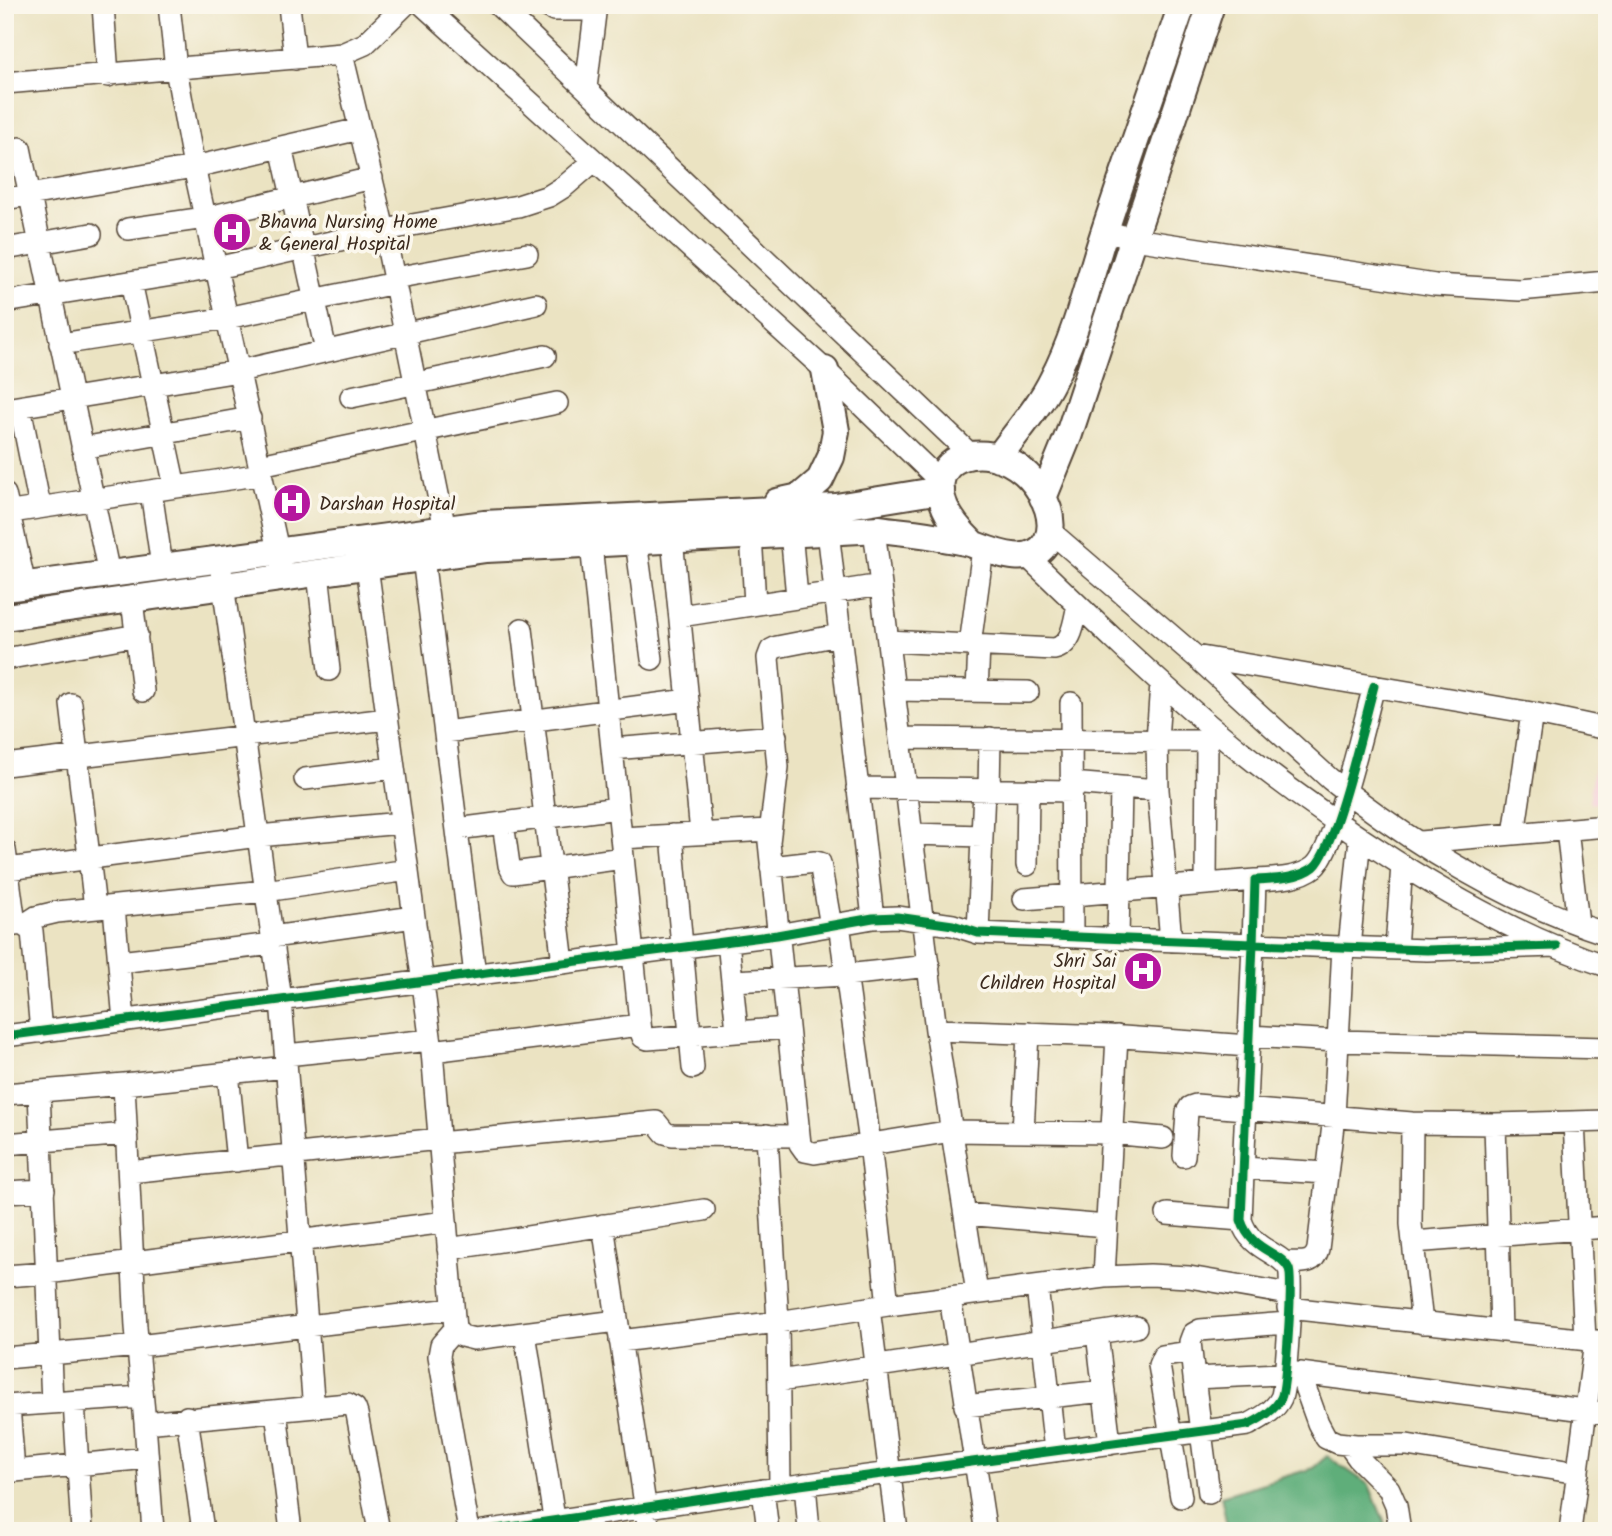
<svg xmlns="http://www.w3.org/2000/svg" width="1612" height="1536" viewBox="0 0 1612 1536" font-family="Kalam,sans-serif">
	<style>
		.built { fill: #f5cfd9 }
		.forest { fill: #5fae7a; stroke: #4d6c4c; stroke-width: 2 }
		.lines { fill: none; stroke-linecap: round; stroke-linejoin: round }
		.minor-casing { stroke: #554637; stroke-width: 24 }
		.major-casing { stroke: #554637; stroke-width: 30 }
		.minor { stroke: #fff; stroke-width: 21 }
		.major { stroke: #fff; stroke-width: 26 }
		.cycleway-casing { stroke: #fbf7ec; stroke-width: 13 }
		.cycleway { stroke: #00873e; stroke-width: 9 }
		.labels { text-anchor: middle; stroke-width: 7; stroke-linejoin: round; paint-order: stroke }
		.poi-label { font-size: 19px; fill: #3b2a1e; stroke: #fbf7ec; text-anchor: start }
	</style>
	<rect width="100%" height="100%" fill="#fbf7ec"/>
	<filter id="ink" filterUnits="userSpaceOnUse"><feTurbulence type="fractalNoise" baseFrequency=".0143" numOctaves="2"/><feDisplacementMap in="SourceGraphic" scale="14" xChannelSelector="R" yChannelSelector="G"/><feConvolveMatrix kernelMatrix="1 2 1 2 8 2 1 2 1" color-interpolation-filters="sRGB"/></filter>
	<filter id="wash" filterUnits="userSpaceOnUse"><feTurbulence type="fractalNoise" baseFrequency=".00686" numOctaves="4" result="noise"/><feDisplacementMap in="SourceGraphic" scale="28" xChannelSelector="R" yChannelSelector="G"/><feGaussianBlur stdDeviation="1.57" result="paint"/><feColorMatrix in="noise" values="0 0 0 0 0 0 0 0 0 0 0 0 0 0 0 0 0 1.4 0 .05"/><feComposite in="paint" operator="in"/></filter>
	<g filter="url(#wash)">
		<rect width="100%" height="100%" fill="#ebe3c2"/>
		<path class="built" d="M1598,741L1607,744V805L1589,803Z"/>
		<path class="forest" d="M1327,1456L1369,1485L1384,1521L1386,1531H1228L1221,1496L1313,1468Z"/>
	</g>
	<g filter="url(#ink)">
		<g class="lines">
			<defs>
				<path id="minor" d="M103,5L108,76
					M169,5L176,69L194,167L284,578
					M289,5L295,59
					M423,5L825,370L941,482
					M498,5L971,455
					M544,5L554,10H595
					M342,54L384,230L445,529
					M5,83L342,54L365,44L405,5
					M586,88L596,5
					M281,147L326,351
					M20,148L109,574
					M5,199L194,167L360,129
					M128,229L205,218L372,178
					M1105,231L1134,239L1435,285L1519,290L1607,282
					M5,249L91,234
					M394,278L527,254
					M131,282L175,487
					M5,302L216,268L384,230L518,206L549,196L565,186L594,161
					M60,344L227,318L395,283
					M351,397L545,356
					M20,407L40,507
					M5,409L239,371L536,304
					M82,448L250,418
					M260,465L557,403
					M151,491L162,566
					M5,494L25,586
					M5,513L262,474
					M874,529L936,1030L977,1293
					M828,531L873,918
					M791,532L797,597
					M1051,532L1195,656L1330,779C1412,844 1506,902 1607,934
					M751,534L755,604
					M672,539L701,833
					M636,541L652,659
					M591,544L641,1032L643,1037L648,1039L787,1028
					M1026,555C1086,613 1146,671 1209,725C1267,774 1330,819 1394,860C1460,902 1531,941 1607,966
					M423,558L475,975
					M367,566L432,1051L455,1329L462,1336L474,1339L617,1321
					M221,570L281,1000L313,1398L311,1406
					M318,573L329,670
					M132,600L143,691
					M680,616L881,585
					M522,629L563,963
					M839,635L777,647L771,650L768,658L778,767L769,842L800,1144L805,1151L815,1153L952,1131L1111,1133L1163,1138
					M888,641L1054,649C1073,645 1074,621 1078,605
					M970,645L983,549
					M1195,656L1532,713L1607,729
					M5,659L137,635
					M1161,683L1157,740L1158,790L1171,941
					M894,690L1028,692
					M977,691L979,646
					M1071,703L1072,937
					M71,704L95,908
					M445,732L688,700
					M900,738L1207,741
					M612,749L776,736
					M5,765L387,719
					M305,779L394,768
					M1071,783L1158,790
					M857,788L1071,791
					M989,790L990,738
					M503,823L509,865L513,873L623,858
					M457,829L618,808
					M1567,830L1578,923
					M913,834L982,836
					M1514,834L1532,713
					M672,835L693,1068
					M621,838L769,830
					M1420,842L1607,826
					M5,850L15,924
					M1027,865L1028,790
					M771,867L815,862L820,863L831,926
					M8,869L258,836L401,823
					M1206,884L1207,741L1211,729
					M1024,899L1255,880
					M114,907L124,1021
					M25,924L36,917L57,912L265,891L408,870
					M839,924L870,1143L888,1305
					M5,927L21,924L32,931L41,1032
					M978,933L984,789
					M272,937L414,917
					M1118,938L1121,787
					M728,941L737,1031
					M1349,947L1360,838
					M1396,948L1402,865
					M119,962L273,944
					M732,981L846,975L929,966
					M936,1030L1109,1036L1249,1046
					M5,1036L777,935L873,918L897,917L953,925L978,933L1253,944L1255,880C1273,879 1299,879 1314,867C1335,850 1365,719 1374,686
					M1250,1036L1338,1041L1607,1048
					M432,1051L640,1025
					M286,1055L430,1040
					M228,1073L237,1161
					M124,1084L136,1327L145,1423
					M39,1092L52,1403
					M5,1094L124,1084L286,1067
					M1574,1122L1585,1340
					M1412,1123L1411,1224L1422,1323
					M1495,1124L1501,1331
					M1023,1132L1028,1033
					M767,1135L778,1322L780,1487
					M439,1143L656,1122L665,1133L672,1135L799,1136
					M5,1144L127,1134
					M1184,1156L1187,1112L1190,1107L1196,1105L1412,1123L1495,1124L1607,1121
					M1243,1168L1327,1173
					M129,1172L439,1139
					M5,1192L44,1190
					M965,1214L1106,1226
					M1167,1214L1241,1220
					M603,1225L649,1531
					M1413,1242L1607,1227
					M448,1249L704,1210
					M1284,1262C1299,1262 1314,1266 1318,1249L1334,1117L1343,947
					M5,1276L47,1273L446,1222
					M1104,1277L1117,1036
					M1037,1286L1055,1451
					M950,1297L985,1527
					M869,1308L897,1531
					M1288,1308L1607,1342
					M455,1329L441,1345L439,1356L469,1531
					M525,1333L556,1531
					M1097,1333L1110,1444
					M620,1341L778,1322L888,1305L1104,1277L1150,1275L1189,1277L1289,1294
					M5,1358L138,1346L452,1309
					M1300,1373L1318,1423L1326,1438L1337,1443L1356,1445H1407L1578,1473
					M1194,1378L1300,1373L1607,1413
					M779,1381L1136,1327
					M74,1402L82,1531
					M5,1406L142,1397
					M9,1406L14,1471
					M965,1406L1104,1391
					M276,1411L291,1531
					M187,1417L203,1531
					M1348,1444L1358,1458L1389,1489L1396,1505L1400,1531
					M5,1472L147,1458
					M805,1484L809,1531
					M763,1490L768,1531
					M1209,1493L1194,1378L1190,1342L1193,1334L1200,1330L1287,1323
					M1181,1497L1159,1365L1163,1356L1191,1352
					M153,1531L145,1423L348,1404L355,1408L357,1414L379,1531
					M483,1531L785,1487L1248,1425C1259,1419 1275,1411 1281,1398C1286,1388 1293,1279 1289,1269C1281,1251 1251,1252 1241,1220L1253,944L1427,950L1556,946
					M1570,1531L1595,1341"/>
				<path id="major" d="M998,458C1016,432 1039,408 1053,379C1077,333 1088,282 1104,233C1129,157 1156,81 1182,5
					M1043,498L1069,434L1211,5
					M777,502L800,497L820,480L831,457L836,431L825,370
					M5,588L484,524L836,507L941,490
					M5,617L486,549L880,529C901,532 923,533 944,538C954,540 965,541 975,545C996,553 1033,568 1047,541C1052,531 1051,519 1048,509C1015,415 879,453 973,544"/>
			</defs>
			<use href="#minor" class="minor-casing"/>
			<use href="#major" class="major-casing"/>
			<use href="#minor" class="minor"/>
			<use href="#major" class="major"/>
			<defs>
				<path id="cycleway" d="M5,1036L777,935L873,918L897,917L953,925L978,933L1253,944L1255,880C1273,879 1299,879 1314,867C1335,850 1365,719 1374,686
					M483,1531L785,1487L1248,1425C1259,1419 1275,1411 1281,1398C1286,1388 1293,1279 1289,1269C1281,1251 1251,1252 1241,1220L1253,944L1427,950L1556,946"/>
			</defs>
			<use href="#cycleway" class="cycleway-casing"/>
			<use href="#cycleway" class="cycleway"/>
		</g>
	</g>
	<defs>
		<symbol id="hospital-disc" viewBox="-11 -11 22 22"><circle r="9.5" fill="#b5179e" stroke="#fbf7ec"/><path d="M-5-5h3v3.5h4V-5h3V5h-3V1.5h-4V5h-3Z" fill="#fff"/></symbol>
	</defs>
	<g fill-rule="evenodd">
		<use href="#hospital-disc" x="210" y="210" width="44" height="44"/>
		<use href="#hospital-disc" x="270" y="481" width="44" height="44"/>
		<use href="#hospital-disc" x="1121" y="949" width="44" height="44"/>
	</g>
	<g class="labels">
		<g class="poi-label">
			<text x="259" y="228">Bhavna Nursing Home<tspan x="259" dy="22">&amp; General Hospital</tspan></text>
			<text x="319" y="510">Darshan Hospital</text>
			<text x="1116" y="967" text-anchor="end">Shri Sai<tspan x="1116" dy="22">Children Hospital</tspan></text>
		</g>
	</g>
	<rect width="1612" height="1536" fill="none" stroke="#fbf7ec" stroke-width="28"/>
</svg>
